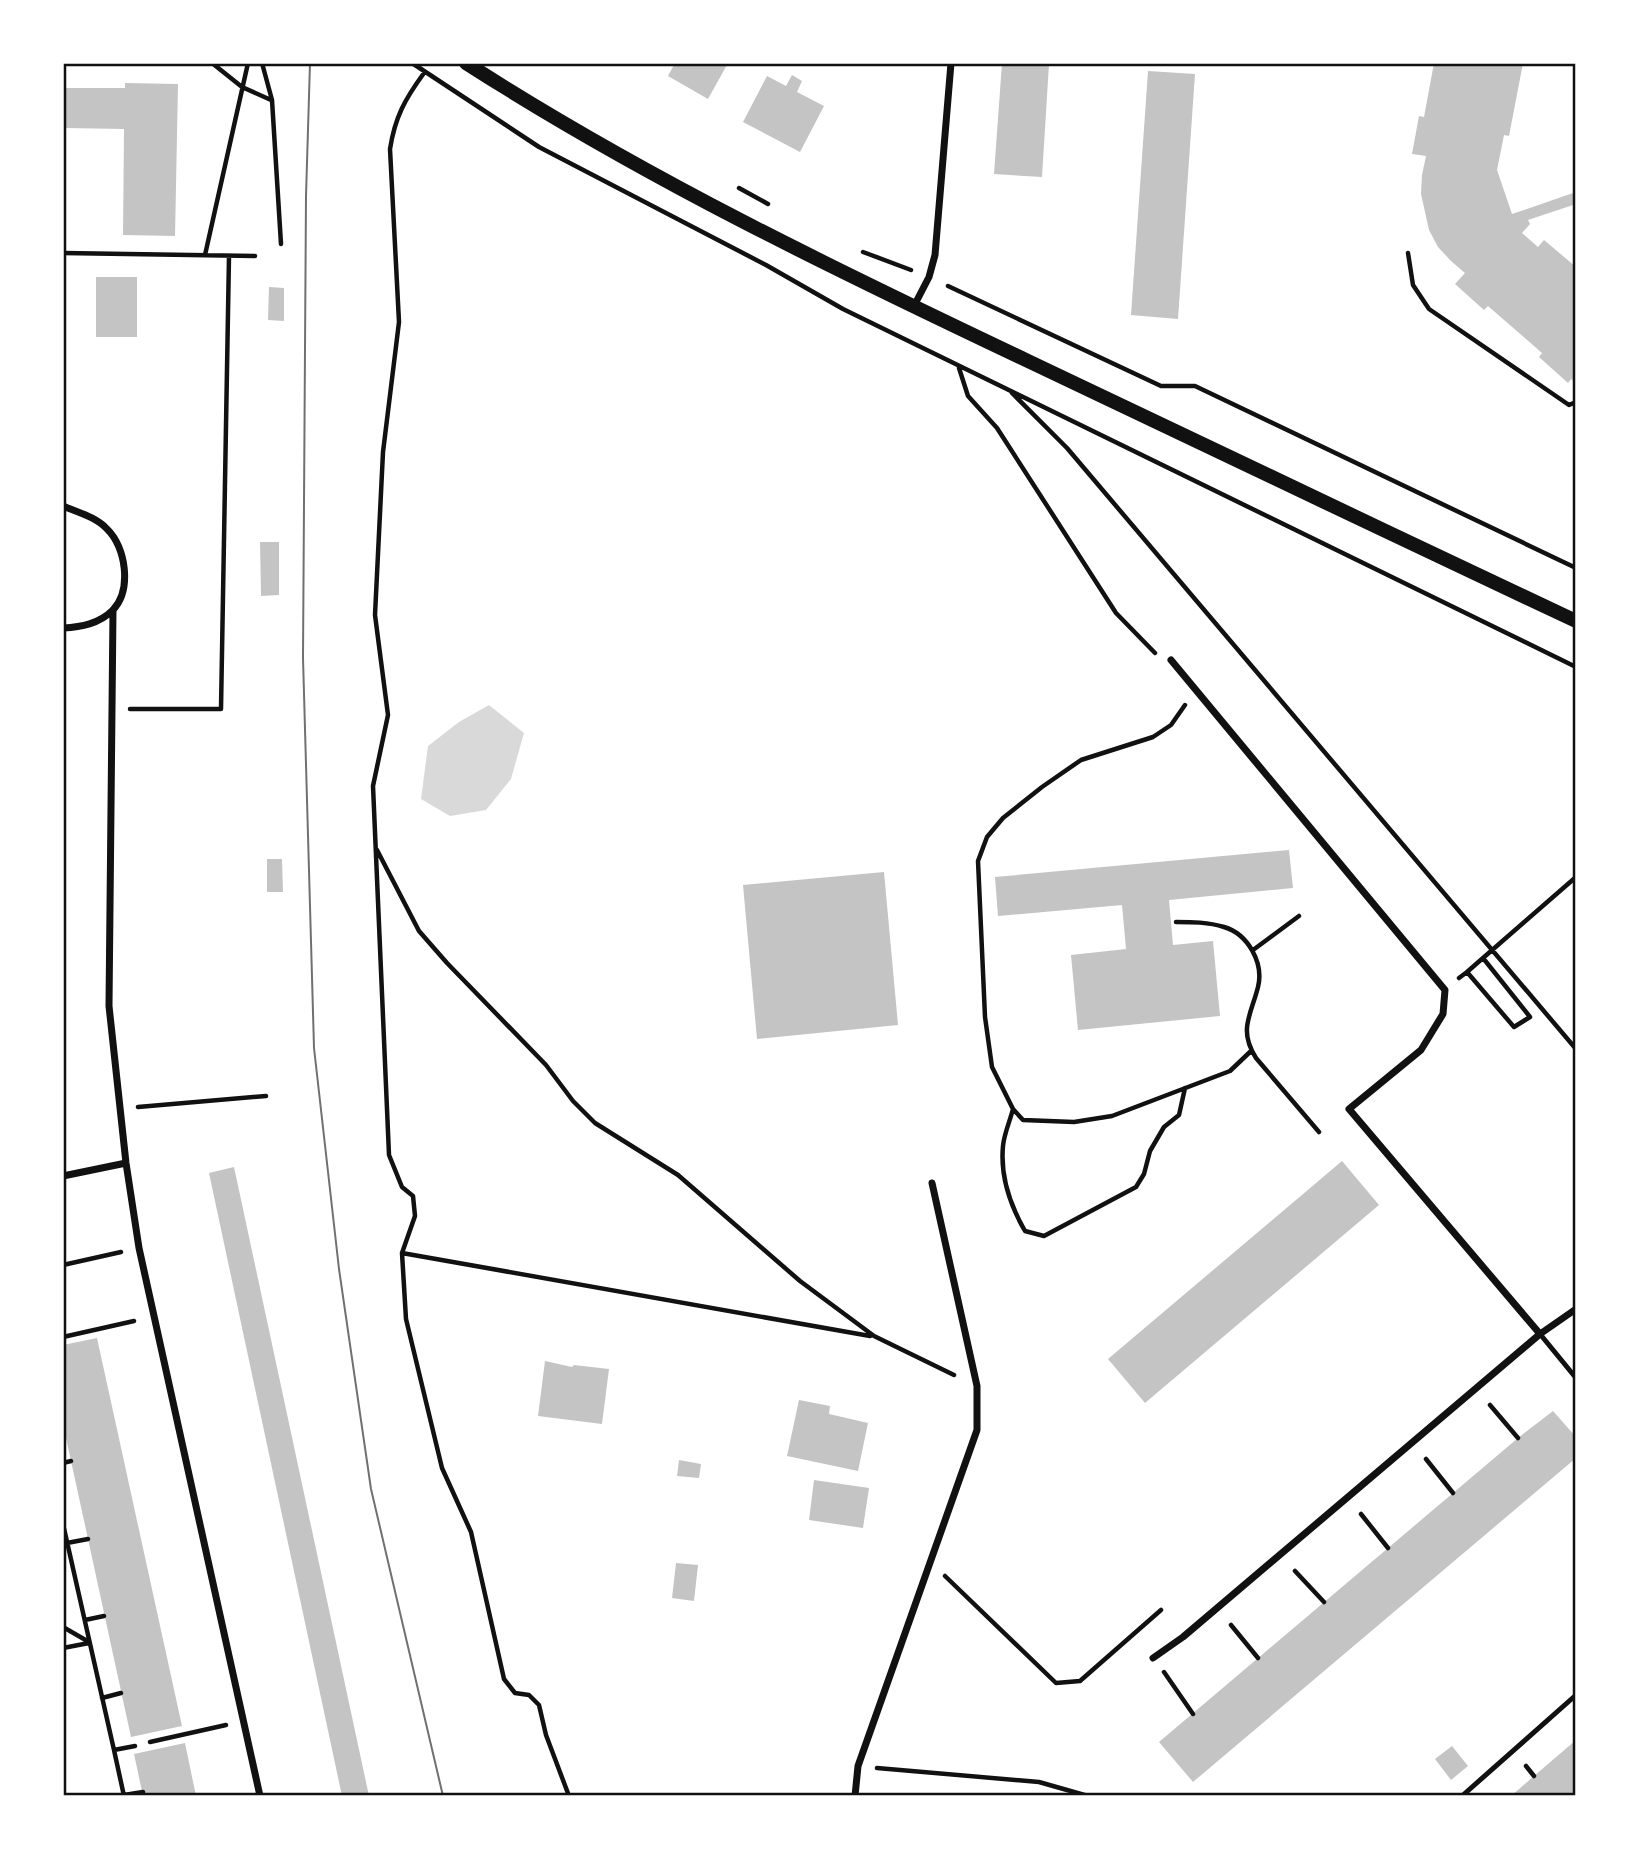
<svg xmlns="http://www.w3.org/2000/svg" width="1639" height="1859" viewBox="0 0 1639 1859" font-family="Commissioner,sans-serif">
	<style>
		.water { fill: #d9d9d9 }
		.building { fill: #c4c4c4 }
		.lines { fill: none; stroke-linecap: round; stroke-linejoin: round }
		.path { stroke: #111; stroke-width: 4.5 }
		.service { stroke: #111; stroke-width: 5 }
		.minor { stroke: #111; stroke-width: 7 }
		.secondary { stroke: #111; stroke-width: 14 }
		.tram { stroke: #707070; stroke-width: 2 }
		.neatline { fill: none; stroke: #111; stroke-width: 2.5 }
	</style>
	<rect width="100%" height="100%" fill="#fff"/>
	<path class="water" d="M489,705L524,733L511,779L486,810L450,816L421,799L428,746L459,722Z"/>
	<path class="building" d="M675,63H728L708,99L668,76Z
		M1002,63L1049,64L1042,177L994,174Z
		M1434,63H1523L1509,136L1504,135L1497,170L1512,214L1576,192V204L1528,220L1530,224L1522,233L1538,247L1544,240L1576,267V383L1571,379L1568,383L1539,357L1542,353L1488,306L1484,310L1455,284L1465,273L1451,261L1438,247L1429,230L1421,194L1422,175L1426,156L1412,154L1419,116L1424,117Z
		M1148,71L1195,74L1178,319L1131,315Z
		M792,75L802,81L797,92L824,106L800,152L743,122L767,76L786,86Z
		M125,83L178,84L175,236L123,235L124,129L65,128V88H125Z
		M96,277H137V337H96Z
		M269,287L284,288V321L268,320Z
		M260,542H279V595L261,596Z
		M1289,850L1293,888L1169,900L1173,945L1213,941L1220,1016L1078,1030L1071,955L1126,949L1122,905L998,916L995,877Z
		M267,859H282L283,892H267Z
		M884,872L898,1025L757,1039L743,885Z
		M1342,1161L1379,1205L1145,1403L1108,1359Z
		M234,1167L369,1796H342L209,1173Z
		M97,1338L182,1726L131,1737L63,1424V1345Z
		M545,1361L572,1367L574,1365L609,1369L602,1424L538,1416Z
		M799,1400L830,1406L829,1414L868,1423L858,1471L787,1456Z
		M1553,1411L1576,1437V1458L1193,1782L1159,1742L1518,1438Z
		M679,1460L701,1464L699,1478L677,1476Z
		M814,1480L869,1488L863,1528L809,1520Z
		M676,1563L698,1565L694,1601L672,1598Z
		M1576,1740V1796H1511L1534,1776Z
		M185,1743L196,1796H143L134,1754Z
		M1452,1746L1468,1766L1451,1780L1435,1759Z"/>
	<g class="lines">
		<path class="path" d="M212,63L242,87L271,100
			M262,63L272,100L281,244
			M412,63L539,147L766,265L843,309L1576,667
			M424,73C405,99 395,117 390,149L399,322L383,452L375,615L388,715L373,786L389,1155L402,1187L413,1196L415,1216L402,1253L406,1319L442,1468L471,1532L504,1679L515,1693L529,1695L539,1705L546,1735L569,1796
			M739,188L768,204
			M863,252L911,270
			M63,253L255,256
			M1408,253L1413,285L1429,309L1569,405L1576,402
			M205,255L248,63
			M948,286L1161,386H1195L1576,568
			M959,368L968,396L997,428L1116,613L1155,653
			M1012,393L1067,448L1576,1049
			M1185,705L1171,725L1153,737L1081,760L1042,787L1003,818L987,837L978,861L985,1017L992,1067L1013,1109L1023,1120L1074,1122L1112,1116L1230,1071L1251,1051
			M130,709H221L229,256
			M377,850L419,931L447,963L546,1065L573,1101L595,1123L678,1175L800,1281L874,1336L954,1375
			M1176,922C1192,922 1208,922 1224,927C1248,934 1264,963 1258,987C1251,1015 1238,1030 1256,1058L1319,1132
			M1253,950L1299,916
			M1467,972L1483,958
			M1459,978L1467,972L1514,1027L1530,1017L1483,958L1576,877
			M138,1107L266,1096
			M1013,1109C1010,1121 1004,1134 1003,1146C1000,1177 1010,1205 1025,1231L1044,1236L1136,1187L1144,1174L1150,1151L1164,1127L1179,1115L1185,1088
			M402,1253L870,1336
			M63,1265L121,1252
			M63,1337L134,1321
			M1490,1405L1518,1438
			M1426,1459L1453,1493
			M63,1463L71,1461
			M1361,1514L1388,1548
			M63,1524L114,1750L135,1746
			M67,1543L88,1539
			M1295,1571L1324,1602
			M945,1576L1056,1683L1080,1681L1161,1610
			M85,1620L104,1616
			M1231,1625L1258,1658
			M63,1627L89,1642
			M63,1648L89,1643
			M1164,1672L1193,1714
			M102,1698L121,1693
			M150,1742L226,1725
			M114,1750L124,1796
			M1526,1766L1534,1776
			M877,1768L1039,1782L1088,1796
			M124,1795L143,1792
			M1220,1796H1221"/>
		<path class="service" d="M1540,1334L1576,1378
			M1462,1796L1576,1695"/>
		<path class="minor" d="M914,306L929,277L935,255L951,63
			M63,506C77,512 96,517 107,529C126,547 132,590 113,610C99,624 81,627 63,628
			M113,610L109,1006L126,1163L139,1248L260,1796
			M1171,660L1445,990L1443,1014L1421,1050L1349,1109L1540,1334
			M63,1176L126,1163
			M1153,1658L1183,1637L1540,1334L1576,1309
			M855,1796L858,1766L977,1430V1386L932,1183"/>
		<path class="secondary" d="M466,63C645,178 836,270 1028,361C1211,448 1393,535 1576,621"/>
		<path class="tram" d="M310,63L306,196L303,658L314,1048L339,1269L371,1489L443,1796"/>
	</g>
	<rect width="1639" height="1859" fill="none" stroke="#ffffff" stroke-width="130"/>
	<rect x="65" y="65" width="1509" height="1729" class="neatline"/>
</svg>
